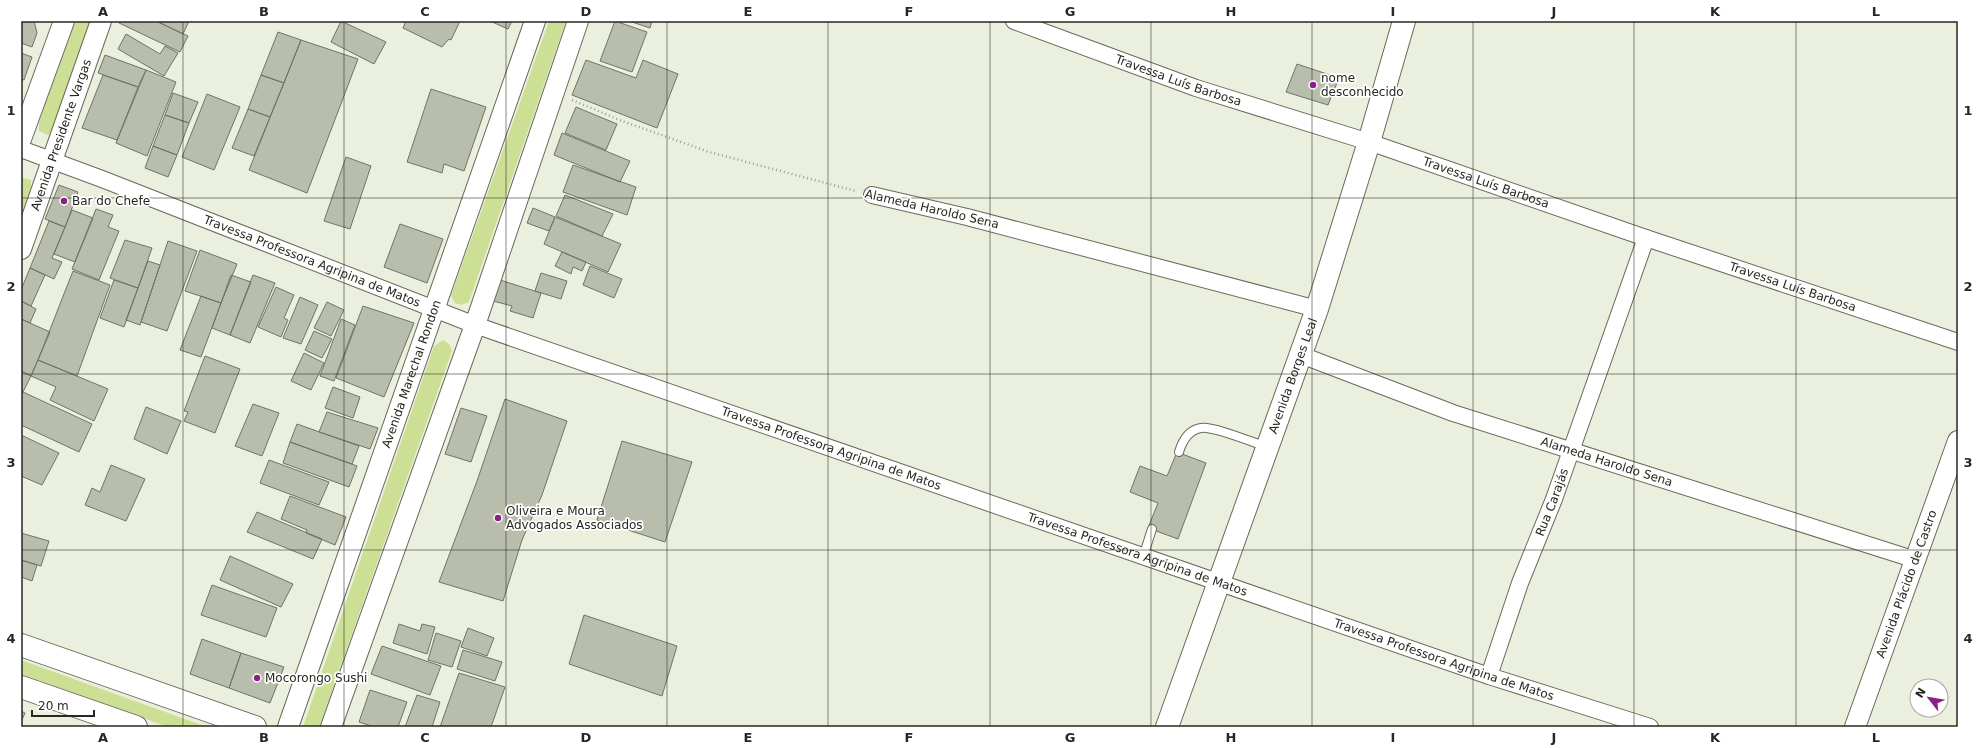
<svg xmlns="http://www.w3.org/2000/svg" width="1979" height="748" viewBox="0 0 1979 748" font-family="'DejaVu Sans',sans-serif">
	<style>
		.green { fill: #cddf94 }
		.building { fill: #b9bdac; stroke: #6f7463 }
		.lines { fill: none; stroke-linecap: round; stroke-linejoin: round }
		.service-casing { stroke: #676b5b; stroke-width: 10 }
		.minor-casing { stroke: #676b5b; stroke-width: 18 }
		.tertiary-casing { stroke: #676b5b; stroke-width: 22 }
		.secondary-casing { stroke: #676b5b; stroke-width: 24 }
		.trunk-casing { stroke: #676b5b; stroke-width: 24 }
		.path { stroke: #9a9e90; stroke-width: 2.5; stroke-dasharray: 1 3; stroke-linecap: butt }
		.service { stroke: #fff; stroke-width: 8 }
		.minor { stroke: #fff; stroke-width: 16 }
		.tertiary { stroke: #fff; stroke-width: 20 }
		.secondary { stroke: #fff; stroke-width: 22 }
		.trunk { stroke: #fff; stroke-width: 22 }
		.grid { fill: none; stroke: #262821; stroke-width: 1; stroke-opacity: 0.55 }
		.poi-dot { fill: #8a2187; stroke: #fff; stroke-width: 1.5 }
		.labels { text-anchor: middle; stroke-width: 3.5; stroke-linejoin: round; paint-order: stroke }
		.poi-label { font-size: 12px; fill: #262821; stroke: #fff; text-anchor: start }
		.street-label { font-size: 12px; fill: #262821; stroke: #fff }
		.neatline { fill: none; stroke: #262821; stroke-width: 1.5 }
		.grid-label { font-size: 13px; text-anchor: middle; font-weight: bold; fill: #262821 }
	</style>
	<rect width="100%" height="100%" fill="#ebf0de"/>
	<path class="green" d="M75,21H93L55,129L48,135L39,131V122Z
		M549,21H566L469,302L461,305L455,303L451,296Z
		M23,178L31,180V186L21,215V181Z
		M443,340L449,344L452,351L319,727H303L434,346Z
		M21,660L207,727H168L21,674Z"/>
	<path class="building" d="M21,21H34L37,33L32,47L21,43Z
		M120,21H156L188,36L180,52L119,23Z
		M156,21H189L183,34Z
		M341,21L386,42L374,64L331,42Z
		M406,21H460L451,40L449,39L442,47L403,28Z
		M490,21H512L508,29Z
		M615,21L647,32L632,72L600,61Z
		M629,21H652L650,28Z
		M278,32L301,40L284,83L261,75Z
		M126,34L160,54L165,46L178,53L164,76L118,49Z
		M301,40L358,59L307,193L249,170Z
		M21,53L32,57L24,80L21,79Z
		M105,55L146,70L138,87L98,73Z
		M586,60L636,78L643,60L678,74L657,128L572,95Z
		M1297,64L1339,78L1328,105L1286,92Z
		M146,70L176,82L147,156L116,143Z
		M103,75L138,87L117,140L82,128Z
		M261,75L284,83L270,117L248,109Z
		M431,89L486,107L464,171L444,164L442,173L407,162Z
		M173,93L198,102L189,123L165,115Z
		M207,94L240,107L214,170L182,157Z
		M576,107L617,124L606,150L565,133Z
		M248,109L270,117L254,156L232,148Z
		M165,115L189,123L177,155L153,146Z
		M562,133L630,161L620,182L554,155Z
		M153,146L177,155L168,177L145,168Z
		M346,157L371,166L350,229L324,221Z
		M573,165L636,187L627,215L563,192Z
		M59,185L78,192L65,227L45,219Z
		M565,195L613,214L602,236L556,216Z
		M533,208L555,217L549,231L527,223Z
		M96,209L113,215L108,227L119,231L99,280L72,269Z
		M72,210L93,218L75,262L54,254Z
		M555,217L621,244L608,272L544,244Z
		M49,221L65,227L52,258L62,262L54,279L30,268Z
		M400,224L443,239L427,283L384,267Z
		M125,240L152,248L138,288L110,278Z
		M168,241L197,251L167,331L141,322Z
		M200,250L237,264L221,303L185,291Z
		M562,252L586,262L582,271L573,267L571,274L555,266Z
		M148,261L160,265L140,325L126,320Z
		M590,266L622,279L614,298L583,285Z
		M30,268L45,275L31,306L21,301V290Z
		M73,271L110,285L77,376L38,360Z
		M541,273L567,281L561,299L535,291Z
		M231,275L251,282L230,335L212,328Z
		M253,275L275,283L250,343L230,335Z
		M114,280L138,288L124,327L100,318Z
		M500,280L541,293L533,318L510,311L512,306L493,301Z
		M276,287L294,295L284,318L288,320L281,337L258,327Z
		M201,296L221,303L201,357L180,350Z
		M300,297L318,305L301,344L283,338Z
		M21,301L36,309L30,323L21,319Z
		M327,302L344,310L331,336L314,328Z
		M363,306L414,323L384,397L336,378Z
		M21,319L50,332L31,376L21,371Z
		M341,319L355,325L334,381L320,376Z
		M314,331L332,339L322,358L305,350Z
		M304,353L324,363L311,390L291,381Z
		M205,356L240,369L215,433L184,421L188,412L184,411Z
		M38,360L108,389L94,421L50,400L56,387L31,376Z
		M21,371L31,376L23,392L21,391Z
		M333,387L360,397L353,418L325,408Z
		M23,392L92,424L79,452L21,425V397Z
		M505,399L567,421L542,495L522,540L503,601L439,582L477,481Z
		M253,404L279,413L262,456L235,446Z
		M146,407L181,421L167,454L134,439Z
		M461,408L487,416L471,462L445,454Z
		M327,412L378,428L370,449L319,432Z
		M297,424L359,446L352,464L290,442Z
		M21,435L59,453L42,485L21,476Z
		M622,441L692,462L665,542L597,520Z
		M290,442L357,466L349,487L283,463Z
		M1177,452L1206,463L1178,539L1148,528L1158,503L1130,492L1140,466L1167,476Z
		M269,460L329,482L319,505L260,483Z
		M111,465L145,479L126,521L85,505L92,488L100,492Z
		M290,496L346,517L335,545L306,533L307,530L281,519Z
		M257,512L322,539L313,559L247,532Z
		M21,533L49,541L41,566L21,560Z
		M230,556L293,584L281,607L220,580Z
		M21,560L37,565L32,581L21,577Z
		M212,585L277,608L266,637L201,615Z
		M584,615L677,646L662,696L569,664Z
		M399,624L420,631L422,624L435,627L427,654L393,643Z
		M468,628L494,638L487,656L461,647Z
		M436,633L461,641L452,667L428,660Z
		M202,639L241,653L229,688L190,674Z
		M382,646L441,666L430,695L371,674Z
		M463,650L502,662L495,681L457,669Z
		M241,653L284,667L270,703L229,688Z
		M459,673L505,687L491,727H440Z
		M370,690L407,702L398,727H374L359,722Z
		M417,695L440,702L432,727H405Z
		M21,711L25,713L21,722Z"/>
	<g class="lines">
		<defs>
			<path id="service" d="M1179,452C1182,442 1188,430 1201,428C1213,426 1252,442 1267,447
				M1143,557L1152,529"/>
			<g id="minor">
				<path id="s1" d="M1014,21L1196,88L1369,142L1646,238L1958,342"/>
				<path id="s2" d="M21,149L102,179L475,325L1489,676L1650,727"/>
				<path d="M872,195L967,217L1317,309"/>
				<path id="s3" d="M1301,355L1453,413L1916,560"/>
				<path id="s4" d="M1489,676L1520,583L1554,499L1646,238"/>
			</g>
			<g id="tertiary">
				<path d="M21,139L64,21"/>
				<path id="s5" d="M21,249L101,21"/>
				<path id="s6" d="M288,727L535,21"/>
				<path d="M331,727L475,325L578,21"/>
				<path id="s7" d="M1855,727L1958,441"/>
			</g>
			<g id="secondary">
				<path id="s8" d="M1167,727L1317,309L1369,142L1404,21"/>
			</g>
			<path id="trunk" d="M21,645L255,727
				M21,687L136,727"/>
		</defs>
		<use href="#service" class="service-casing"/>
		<use href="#minor" class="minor-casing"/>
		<use href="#tertiary" class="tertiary-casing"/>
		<use href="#secondary" class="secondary-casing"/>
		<use href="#trunk" class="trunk-casing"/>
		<path class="path" d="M572,100L622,121L709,152L856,191"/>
		<use href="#service" class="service"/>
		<use href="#minor" class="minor"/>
		<use href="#tertiary" class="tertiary"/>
		<use href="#secondary" class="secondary"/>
		<use href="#trunk" class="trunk"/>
	</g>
	<path class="grid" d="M183,21V727M344,21V727M506,21V727M667,21V727M828,21V727M990,21V727M1151,21V727M1312,21V727M1473,21V727M1634,21V727M1796,21V727M21,198H1958M21,374H1958M21,550H1958"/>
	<g class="poi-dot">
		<circle cx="1313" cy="85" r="4"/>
		<circle cx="64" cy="201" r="4"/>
		<circle cx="498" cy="518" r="4"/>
		<circle cx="257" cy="678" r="4"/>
	</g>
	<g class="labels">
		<g class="poi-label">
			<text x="1321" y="82">nome<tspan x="1321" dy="14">desconhecido</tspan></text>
			<text x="72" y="205">Bar do Chefe</text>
			<text x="506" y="515">Oliveira e Moura<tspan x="506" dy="14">Advogados Associados</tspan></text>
			<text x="265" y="682">Mocorongo Sushi</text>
		</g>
		<g class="street-label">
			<text dy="4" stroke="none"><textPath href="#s1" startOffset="175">Travessa Luís Barbosa</textPath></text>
			<text dy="4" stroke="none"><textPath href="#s5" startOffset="121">Avenida Presidente Vargas</textPath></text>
			<text dy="4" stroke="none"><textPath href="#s1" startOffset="499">Travessa Luís Barbosa</textPath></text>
			<text transform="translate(932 209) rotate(13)" y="4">Alameda Haroldo Sena</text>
			<text dy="4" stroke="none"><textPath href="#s2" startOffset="312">Travessa Professora Agripina de Matos</textPath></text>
			<text dy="4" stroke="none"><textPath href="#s1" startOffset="823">Travessa Luís Barbosa</textPath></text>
			<text dy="4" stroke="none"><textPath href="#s6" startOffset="374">Avenida Marechal Rondon</textPath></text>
			<text dy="4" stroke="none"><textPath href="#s8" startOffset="373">Avenida Borges Leal</textPath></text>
			<text dy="4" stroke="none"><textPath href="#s2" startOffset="864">Travessa Professora Agripina de Matos</textPath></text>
			<text dy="4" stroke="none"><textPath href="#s3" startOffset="324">Alameda Haroldo Sena</textPath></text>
			<text dy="4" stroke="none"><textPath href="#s4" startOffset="185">Rua Carajás</textPath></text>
			<text dy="4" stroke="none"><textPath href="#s2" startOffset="1188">Travessa Professora Agripina de Matos</textPath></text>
			<text dy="4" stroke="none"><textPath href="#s7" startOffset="152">Avenida Plácido de Castro</textPath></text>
			<text dy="4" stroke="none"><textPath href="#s2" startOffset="1512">Travessa Professora Agripina de Matos</textPath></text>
		</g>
	</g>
	<rect width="1979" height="748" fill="none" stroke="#ffffff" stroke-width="44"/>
	<g transform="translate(1929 698) rotate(301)"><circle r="19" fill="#ffffff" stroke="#a8a9a6"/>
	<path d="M0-3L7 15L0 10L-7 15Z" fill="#8a2187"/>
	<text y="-6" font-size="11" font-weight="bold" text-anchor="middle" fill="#262821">N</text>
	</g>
	<path d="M32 710v6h62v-6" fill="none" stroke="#262821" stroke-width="2"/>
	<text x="38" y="710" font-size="12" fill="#262821" stroke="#ffffff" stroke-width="3" paint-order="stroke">20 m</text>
	<rect x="22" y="22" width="1935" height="704" class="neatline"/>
	<g class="grid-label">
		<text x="103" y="16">A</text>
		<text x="264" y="16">B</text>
		<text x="425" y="16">C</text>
		<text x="586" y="16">D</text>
		<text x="748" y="16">E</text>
		<text x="909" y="16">F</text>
		<text x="1070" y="16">G</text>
		<text x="1231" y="16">H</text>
		<text x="1393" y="16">I</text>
		<text x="1554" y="16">J</text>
		<text x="1715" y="16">K</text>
		<text x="1876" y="16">L</text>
		<text x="11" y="115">1</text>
		<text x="1968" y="115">1</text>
		<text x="11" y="291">2</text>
		<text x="1968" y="291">2</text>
		<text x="11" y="467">3</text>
		<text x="1968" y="467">3</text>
		<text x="11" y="643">4</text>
		<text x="1968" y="643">4</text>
		<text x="103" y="742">A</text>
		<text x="264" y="742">B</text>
		<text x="425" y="742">C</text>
		<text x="586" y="742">D</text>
		<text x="748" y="742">E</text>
		<text x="909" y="742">F</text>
		<text x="1070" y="742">G</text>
		<text x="1231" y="742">H</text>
		<text x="1393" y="742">I</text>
		<text x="1554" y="742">J</text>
		<text x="1715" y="742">K</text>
		<text x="1876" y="742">L</text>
	</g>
</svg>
